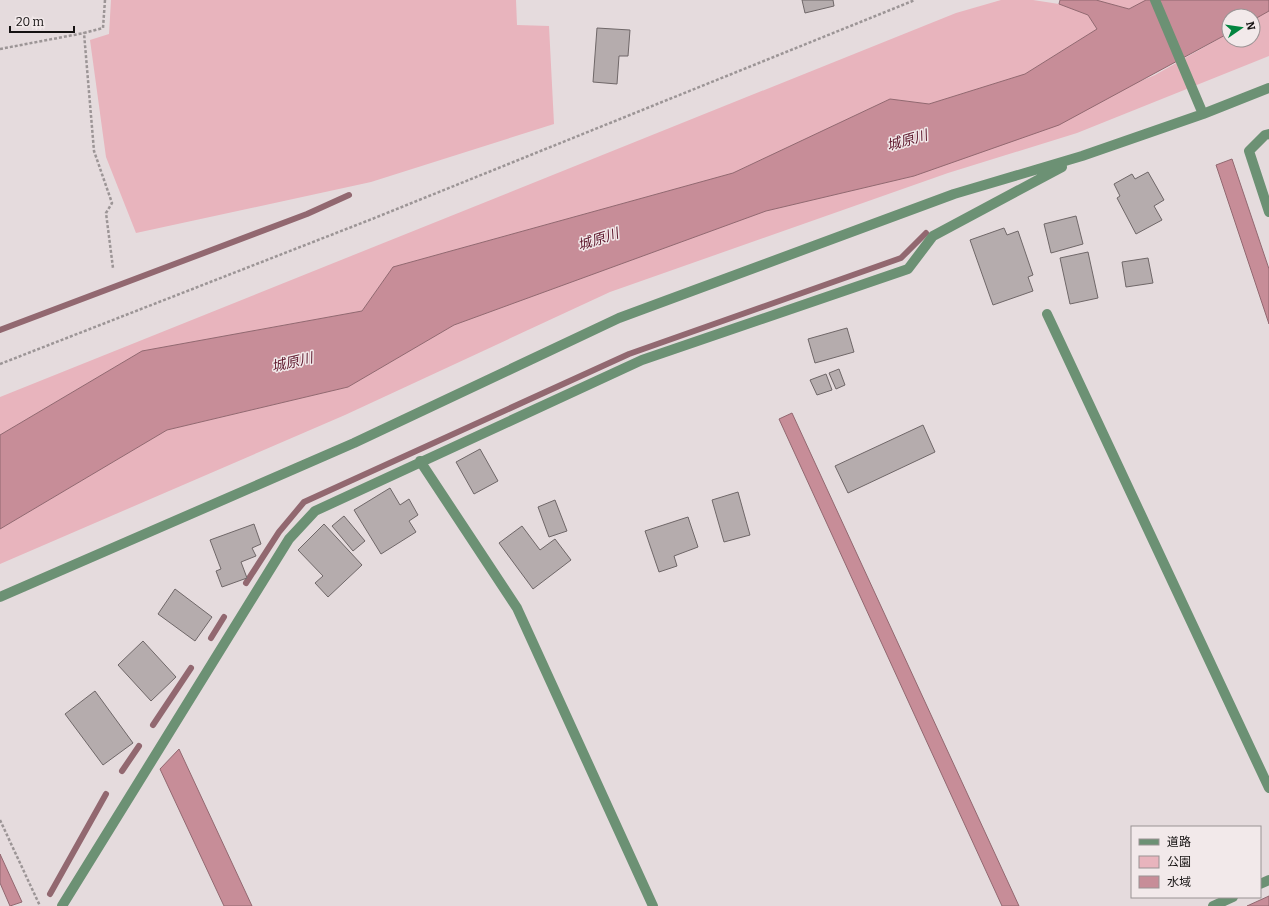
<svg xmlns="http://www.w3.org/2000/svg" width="1269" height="906" viewBox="0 0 1269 906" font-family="Bitter,'Noto Sans JP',serif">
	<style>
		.green { fill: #e8b4bd }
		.water { fill: #c78d98; stroke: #926870 }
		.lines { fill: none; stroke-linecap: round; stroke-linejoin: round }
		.stream { stroke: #926870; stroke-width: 6 }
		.building { fill: #b5acad; stroke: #6f6768 }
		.path { stroke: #9c9596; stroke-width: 2.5; stroke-dasharray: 3 2; stroke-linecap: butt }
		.minor { stroke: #6c9174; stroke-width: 10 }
		.labels { text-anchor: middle; stroke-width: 3; stroke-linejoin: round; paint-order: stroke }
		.water-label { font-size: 14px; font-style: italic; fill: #5f192e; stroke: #f2e9ea }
	</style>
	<rect width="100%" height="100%" fill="#e5dbdd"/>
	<path class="green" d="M111,0H516L517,25L549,26L554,124L371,182L136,233L106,157L90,40L109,34Z
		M1001,0H1033L1059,4L1088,15L1097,29L1025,74L929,104L890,99L733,173L393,267L362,311L142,351L0,435V397L956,13Z
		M1096,0H1146L1129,9Z
		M1269,11V56L1077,133L948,173L610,292L345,415L0,564V529L167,430L348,387L454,325L766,211L914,176L1155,75L1229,33V40H1253V20Z"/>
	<path class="water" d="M1060,0H1096L1129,9L1146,0H1269V11L1253,20V16H1229V33L1059,125L914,176L766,211L454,325L348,387L167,430L0,529V435L142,351L362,311L393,267L733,173L890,99L929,104L1025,74L1097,29L1088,15L1059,4Z
		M1232,159L1269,269V324L1216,165Z
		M792,413L1019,906H1002L779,419Z
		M179,749L252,906H224L160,769Z
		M0,854L22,902L10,906L0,883Z
		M1269,896V906H1247Z"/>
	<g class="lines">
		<path class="stream" d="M0,330L307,214L349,195
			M246,583L279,532L304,502L629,354L901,258L926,233
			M211,638L224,617
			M153,725L191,668
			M122,771L139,746
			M50,894L106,794"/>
	</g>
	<path class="building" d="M802,0H833L834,6L805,13Z
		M597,28L630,30L628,56H619L617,84L593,82Z
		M1148,172L1164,200L1154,206L1162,220L1136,234L1117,198L1120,196L1114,184L1132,174L1135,179Z
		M1076,216L1083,244L1051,253L1044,224Z
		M1004,228L1007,235L1018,231L1033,275L1028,277L1033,291L993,305L970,240Z
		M1088,252L1098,298L1070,304L1060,258Z
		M1148,258L1153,283L1126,287L1122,262Z
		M847,328L854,352L815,363L808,339Z
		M839,369L845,385L836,389L829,373Z
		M826,374L832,390L817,395L810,380Z
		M923,425L935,452L848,493L835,466Z
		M480,449L498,481L474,494L456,462Z
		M390,488L400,505L409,499L418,515L409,521L416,532L381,554L354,510Z
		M738,492L750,535L724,542L712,500Z
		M555,500L567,531L549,537L538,507Z
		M344,516L365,541L353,551L332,526Z
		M688,517L698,547L674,556L677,566L659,572L645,531Z
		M254,524L261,544L252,548L256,556L241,562L247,578L222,587L216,571L221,569L210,540Z
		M324,524L362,565L328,597L315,583L323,576L298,550Z
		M522,526L540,550L555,539L571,560L533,589L499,543Z
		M175,589L212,617L195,641L158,614Z
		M143,641L176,677L151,701L118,665Z
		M95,691L133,743L103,765L65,714Z"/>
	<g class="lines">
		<path class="path" d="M105,0L103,28L84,33L94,151L112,203L106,213L113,268
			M0,49L84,33
			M0,364L372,219L915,0
			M0,820L40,906"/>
		<path class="minor" d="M1155,0L1203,114
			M1269,134L1265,135L1249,151L1269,212
			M1047,314L1269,788
			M420,461L517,608L653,906
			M0,597L354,443L619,318L954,194L1082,156L1203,114L1269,88
			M1260,884L1269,880
			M62,906L289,539L315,511L642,360L908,269L933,236L1062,167
			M1213,906L1233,897"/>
	</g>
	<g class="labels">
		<g class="water-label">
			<text transform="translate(907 140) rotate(-16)" y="5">城原川</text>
			<text transform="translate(598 239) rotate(-18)" y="5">城原川</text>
			<text transform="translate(292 362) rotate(-13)" y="5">城原川</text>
		</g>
	</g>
	<rect x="1131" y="826" width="130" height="72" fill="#f2e9ea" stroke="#9a9394"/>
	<rect x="1139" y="839" width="20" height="6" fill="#6c9174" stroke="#9a9394"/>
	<text x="1167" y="846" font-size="12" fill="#151212">道路</text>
	<rect x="1139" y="856" width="20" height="12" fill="#e8b4bd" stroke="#9a9394"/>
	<text x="1167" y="866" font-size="12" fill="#151212">公園</text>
	<rect x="1139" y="876" width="20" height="12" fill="#c78d98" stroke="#9a9394"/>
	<text x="1167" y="886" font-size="12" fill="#151212">水域</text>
	<g transform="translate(1241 28) rotate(77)"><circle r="19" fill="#f2e9ea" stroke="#9a9394"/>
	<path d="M0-3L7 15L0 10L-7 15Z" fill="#02843f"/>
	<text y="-6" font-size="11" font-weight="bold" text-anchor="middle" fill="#151212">N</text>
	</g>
	<path d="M10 26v6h64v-6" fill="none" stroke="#151212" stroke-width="2"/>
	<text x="16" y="26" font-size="12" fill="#151212" stroke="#f2e9ea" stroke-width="3" paint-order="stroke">20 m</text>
</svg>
